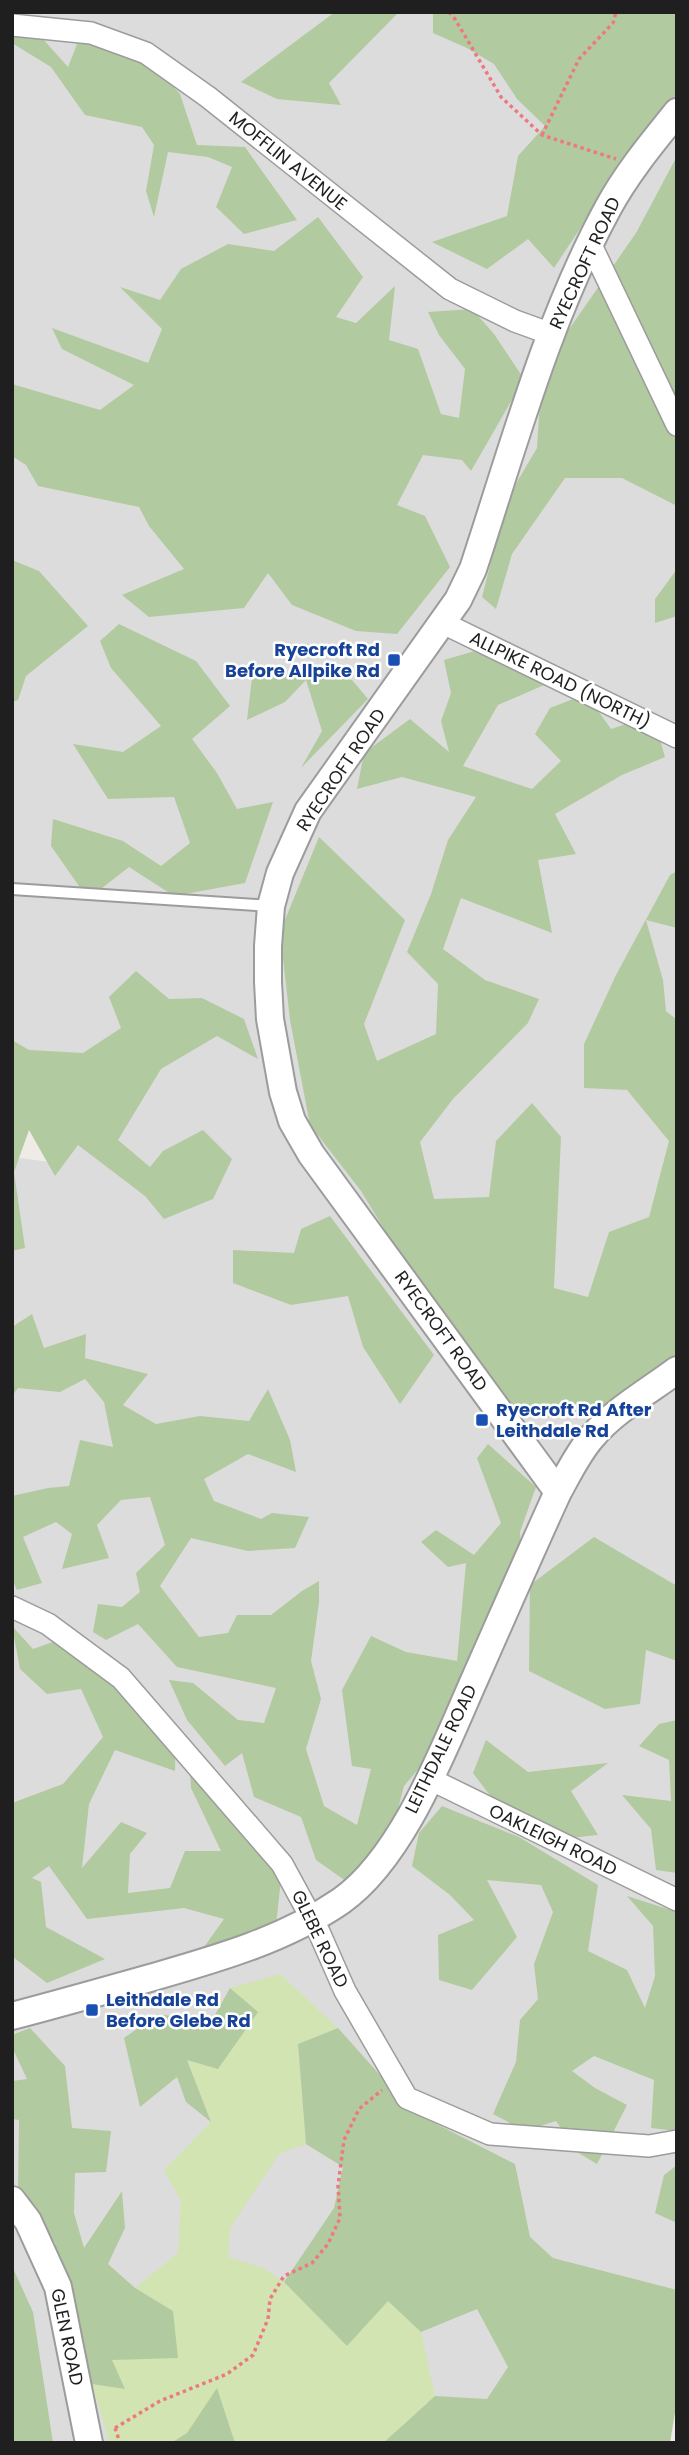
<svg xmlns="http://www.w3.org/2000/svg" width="689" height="2455" viewBox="0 0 689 2455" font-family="Poppins,sans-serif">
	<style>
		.residential { fill: #dddcdc }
		.grass { fill: #d2e4b1 }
		.forest { fill: #b2ca9f }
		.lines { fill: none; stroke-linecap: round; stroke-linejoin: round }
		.service-casing { stroke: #9c9c9c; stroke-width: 14 }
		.minor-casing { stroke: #9c9c9c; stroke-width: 24 }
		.tertiary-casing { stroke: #9c9c9c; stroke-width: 30 }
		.path { stroke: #ed7980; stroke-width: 3.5; stroke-dasharray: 3.5 3.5; stroke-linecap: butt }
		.service { stroke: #fff; stroke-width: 10 }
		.minor { stroke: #fff; stroke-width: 21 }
		.tertiary { stroke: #fff; stroke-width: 26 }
		.transit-dot { fill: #1a4fb4; stroke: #fff; stroke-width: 2.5 }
		.labels { text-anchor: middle; stroke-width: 5; stroke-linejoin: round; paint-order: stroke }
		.street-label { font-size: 18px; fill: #1f1f1f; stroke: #fff }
		.transit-label { font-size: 18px; font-weight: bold; fill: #164399; stroke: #fff; text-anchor: start }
	</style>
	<rect width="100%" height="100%" fill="#efebe6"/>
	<path class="residential" d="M12,12H451L677,75V2354L519,2443L326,2355L290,2443H12V1157L50,1162L12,1058Z"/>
	<path class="grass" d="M280,1974L338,2028L298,2044L306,2144L279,2154L230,2228L228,2257L264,2268L284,2282L347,2346L388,2300L421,2332L435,2396L383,2443H235L217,2389L187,2433L171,2443H110L92,2384L125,2389L111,2360L173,2311L135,2288L178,2253L181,2201L164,2170L211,2122L187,2059L258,2013L230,1988Z"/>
	<path class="forest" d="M335,12H399L329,83L341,105L277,99L241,82Z
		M433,12H677V97L603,194L554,268L528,239L487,269L432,242L507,216L518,156L545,126L517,99L494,64L467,48L433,33Z
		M33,28L68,67L79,39L133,43L180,94L197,145L245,147L297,220L244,234L216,207L232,167L208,157L168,152L154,217L146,191L154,145L142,127L85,115L51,67L12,43V30Z
		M677,156V506L622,478H565L512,554L496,609L482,597L507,499L537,448L542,368L636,233Z
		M318,217L363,277L336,317L356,323L395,286L389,340L418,349L441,414L459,418L465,369L439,335L428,312L472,309L494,334L524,379L471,471L462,460L423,455L397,505L425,516L450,567L397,634L356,631L292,605L268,573L244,608L149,617L122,595L184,569L149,526L139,507L38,486L26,465L12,456V384L100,410L134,385L62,349L52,328L148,363L162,329L120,287L160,300L181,269L228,244L274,251Z
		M12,560L39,571L88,626L26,676L18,700L12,702Z
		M677,569V616L655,623V599Z
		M119,624L196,661L230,706L192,739L217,773L237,809L273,802L245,883L174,896L129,867L88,899L51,846L53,819L123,841L161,866L190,843L174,797L108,799L73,744L123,752L161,726L111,668L100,641Z
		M478,650L558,679L498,705L463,766L532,789L561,761L535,734L550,708L586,694L611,729L653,715L665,757L622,775L555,814L576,854L538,860L552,933L461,898L443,949L485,980L539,999L528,1023L453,1099L420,1142L434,1199L489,1197L496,1141L532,1103L561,1137L554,1288L588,1297L609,1232L649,1217L669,1141L627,1090L584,1088V1044L616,975L670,875L677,871V928L646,920L663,980L666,1011L677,1020V1360L600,1419L583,1415L537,1418L463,1381L455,1346L361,1191L310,1125L290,1020L280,932L319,837L405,920L364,1024L377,1061L436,1034L438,984L407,952L431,894L448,840L476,797L402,777L357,789L364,753L410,719L449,752L441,721L451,693L444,660Z
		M253,669L352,680L368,699L301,768L322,731L306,680L285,702L247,720Z
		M136,971L169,999L202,998L244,1019L258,1059L217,1036L161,1069L118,1140L150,1167L163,1151L203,1130L232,1159L213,1199L164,1219L145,1196L78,1145L55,1176L29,1130L14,1172L25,1248L12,1251V1040L29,1050L83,1053L121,1028L109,997Z
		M330,1216L434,1355L400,1404L363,1347L348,1296L291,1305L233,1283V1250L294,1253L301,1229Z
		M32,1314L44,1348L86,1334L85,1358L148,1374L123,1405L156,1424L200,1416L249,1421L268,1389L290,1440L296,1472L248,1454L204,1479L214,1501L261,1519L272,1513L309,1517L295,1548L248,1551L191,1538L160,1586L199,1637L228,1633L237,1615H271L302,1591L319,1581V1602L311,1661L321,1699L306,1749L324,1806L357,1825L371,1769L352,1766L342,1690L371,1636L406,1652L457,1661L466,1563L448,1567L421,1542L436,1530L474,1555L501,1523L477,1458L488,1444L536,1487L520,1532L521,1554L436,1748L404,1786L391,1835L350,1884L316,1860L301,1817L254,1797L242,1753L225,1766L187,1720L169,1680L193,1683L238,1720L264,1723L276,1688L177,1667L138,1624L106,1640L93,1632L98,1604L122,1607L140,1592L136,1573L165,1545L150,1497L121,1500L97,1525L109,1558L62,1569L72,1534L56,1522L23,1537L42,1583L17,1590L12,1579V1496L48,1488L69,1486L80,1440L113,1447L104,1402L85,1379L60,1392L18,1388L12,1396V1327Z
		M594,1537L677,1586V1661L646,1650L640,1704L605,1709L529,1671L530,1585Z
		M12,1626L33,1649L67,1637L147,1718L176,1723L175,1771L115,1750L89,1804L82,1868L121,1822L147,1833L130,1854L128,1893L170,1888L185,1851H221L191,1788L189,1756L282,1870L276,1925L194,1961L224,1919L184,1908L87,1919L49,1866L32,1878L41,1882L46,1927L105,1959L47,1983L13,1957L12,1803L63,1784L103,1737L81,1689L47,1694L20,1669Z
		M677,1720V1873L656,1870L651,1829L622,1795L671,1801L669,1760L639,1746L659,1724Z
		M486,1740L528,1772L608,1763L571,1791L598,1835L551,1840L498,1806L473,1773Z
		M442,1806L519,1837L598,1885L588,1951L627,1970L645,2008L655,1976L653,1926L627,1896L677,1912V2131L651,2128L654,2080L594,2056L572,2071L595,2088L627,2105L597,2164L577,2152L556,2121L525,2131L493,2114L516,2062L520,2020L538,1999L534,1964L553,1912L541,1885L487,1880L517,1937L472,1990L439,1980L438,1935L474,1920L450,1895L412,1866L419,1833Z
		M230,1988L258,2012L218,2069L187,2060L211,2122L186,2102L177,2077L140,2107L124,2038L158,2014L211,2022Z
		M30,2028L65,2066L72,2128L111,2131L106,2172L75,2173L74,2213L84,2248L122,2191L125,2228L108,2264L135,2288L173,2311L178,2358L112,2360L125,2389L92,2384L73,2337L55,2243L18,2192L19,2120L12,2119V2081L27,2079L12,2047V2035Z
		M338,2028L413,2112L515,2164L530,2237L553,2258L677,2290V2400L670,2443H383L435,2396L487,2399L508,2367L477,2309L421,2332L388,2301L347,2346L284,2282L334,2208L343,2167L306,2144L298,2044Z
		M677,2165V2223L655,2213L664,2175Z
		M12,2266L33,2312L53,2443H12Z
		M217,2388L235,2443H171L187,2433Z"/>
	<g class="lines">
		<defs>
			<path id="service" d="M12,889L271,906"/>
			<path id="minor" d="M12,25L91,33L146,53L208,97L450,289L515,321L551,334
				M590,243L677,425
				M443,623L677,737
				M12,1607L48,1624L121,1678L282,1864L319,1932L345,1991L407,2098L490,2134L649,2146L677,2141
				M430,1779L677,1900"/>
			<path id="tertiary" d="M558,1492L311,1154L292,1121L283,1092L270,1019L268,982V946L271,906L280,873L308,811L458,600L473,569C513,448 547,320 608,208C627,173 652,143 677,112
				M12,2016C58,2004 104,1991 150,1978C216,1959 284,1940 341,1901C404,1857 445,1745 476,1676C503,1615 530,1553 558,1492C568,1474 578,1453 592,1437C615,1410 649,1391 677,1370
				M12,2200L28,2221L58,2287L89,2443"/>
		</defs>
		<use href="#service" class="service-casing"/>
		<use href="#minor" class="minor-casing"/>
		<use href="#tertiary" class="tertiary-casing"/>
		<path class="path" d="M449,12L455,19L501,97L542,135L616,159
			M542,135L579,59L613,23L616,12
			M115,2428L160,2401L227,2374L253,2355L268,2319L270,2299L284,2276L312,2263L328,2244L340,2218L338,2186L344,2140L359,2109L382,2090
			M115,2428L120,2443"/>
		<use href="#service" class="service"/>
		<use href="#minor" class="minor"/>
		<use href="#tertiary" class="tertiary"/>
	</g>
	<g class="transit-dot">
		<rect x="387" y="653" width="14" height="14" rx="3.5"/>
		<rect x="475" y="1413" width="14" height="14" rx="3.5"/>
		<rect x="85" y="2003" width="14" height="14" rx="3.5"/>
	</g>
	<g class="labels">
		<g class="street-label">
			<text transform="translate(288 161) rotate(39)" y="6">MOFFLIN AVENUE</text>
			<text transform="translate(585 263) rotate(-65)" y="6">RYECROFT ROAD</text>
			<text transform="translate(560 680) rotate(26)" y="6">ALLPIKE ROAD (NORTH)</text>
			<text transform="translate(341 770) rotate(-56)" y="6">RYECROFT ROAD</text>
			<text transform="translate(441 1331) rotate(54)" y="6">RYECROFT ROAD</text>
			<text transform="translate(441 1749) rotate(-64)" y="6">LEITHDALE ROAD</text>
			<text transform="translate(553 1840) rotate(26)" y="6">OAKLEIGH ROAD</text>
			<text transform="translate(320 1939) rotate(64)" y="6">GLEBE ROAD</text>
			<text transform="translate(67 2337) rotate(78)" y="6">GLEN ROAD</text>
		</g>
		<g class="transit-label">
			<text x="380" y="656" text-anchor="end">Ryecroft Rd<tspan x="380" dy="21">Before Allpike Rd</tspan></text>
			<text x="496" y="1416">Ryecroft Rd After<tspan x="496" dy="21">Leithdale Rd</tspan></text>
			<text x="106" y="2006">Leithdale Rd<tspan x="106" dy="21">Before Glebe Rd</tspan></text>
		</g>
	</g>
	<rect width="689" height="2455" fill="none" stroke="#1f1f1f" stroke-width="28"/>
</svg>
